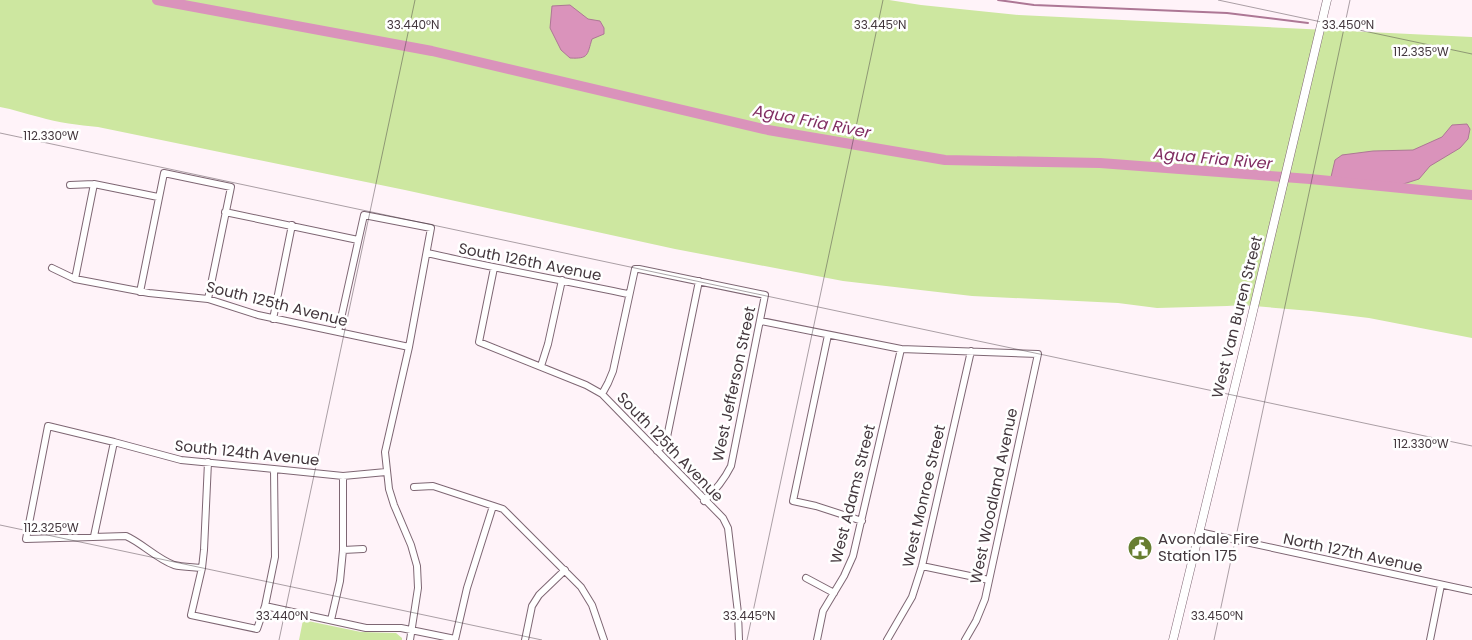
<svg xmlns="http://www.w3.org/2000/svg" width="1472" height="640" viewBox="0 0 1472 640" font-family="Poppins,sans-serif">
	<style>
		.green { fill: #cde7a0 }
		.water { fill: #da93bb; stroke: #ad7795 }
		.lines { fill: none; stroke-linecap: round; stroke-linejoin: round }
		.stream { stroke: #ad7795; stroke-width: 2 }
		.river { stroke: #da93bb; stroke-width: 10 }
		.minor-casing { stroke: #7e6673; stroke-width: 8 }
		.major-casing { stroke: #7e6673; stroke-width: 9 }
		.minor { stroke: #fff; stroke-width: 6 }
		.major { stroke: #fff; stroke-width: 8 }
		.ticks { fill: none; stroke: #43373d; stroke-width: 1; stroke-opacity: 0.45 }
		.labels { text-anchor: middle; stroke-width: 5; stroke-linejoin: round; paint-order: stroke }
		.street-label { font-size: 15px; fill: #43373d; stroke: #fff }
		.poi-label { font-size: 15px; fill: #43373d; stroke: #fff; text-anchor: start }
		.water-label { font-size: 16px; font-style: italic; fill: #812e62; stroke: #fff }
		.ticks-label { font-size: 12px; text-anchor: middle; fill: #43373d; stroke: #fff; stroke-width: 5; stroke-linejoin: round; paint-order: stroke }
	</style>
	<rect width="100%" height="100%" fill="#fff3f9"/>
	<path class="green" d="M0,0H889L921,5L1019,15L1472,37V338L1369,318L1311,311L1242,305L1227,306L1157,308L1118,303L972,296L843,281L675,249L405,190L98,127C79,125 58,123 39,117C26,114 13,109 0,107Z
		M303,620L361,632L396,633L402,638V640H299Z"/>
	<path class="water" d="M570,5L588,19L600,21L604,28V34L592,39C587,55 589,59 570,58L561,50L550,28L552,6Z
		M1467,124L1470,129L1468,139L1460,148L1430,166L1419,179L1397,186L1387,188L1337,181L1331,177L1335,160L1342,155L1373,151L1413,150L1442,137L1452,125Z"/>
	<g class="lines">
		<path class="stream" d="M998,0L1034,5L1227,13L1308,23"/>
		<path class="river" d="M157,0L432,51L768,130L945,160L1100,163L1310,179L1472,195"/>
		<defs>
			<path id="minor" d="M70,185L94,184L158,197
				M225,212L358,240
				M427,253C494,268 561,280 628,294
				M52,268L75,279L149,293L208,299L258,315L409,347
				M494,268L479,342L586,385L602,394L723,518L728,528L738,613L739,640
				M75,279L94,184
				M140,292L164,173L231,187L208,299
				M273,319L292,225
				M761,321L901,349L1038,354L985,599L976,621L965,640
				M338,332L364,215L431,228L409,347L385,452L389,489L394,505L411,545L417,566L418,588L410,640
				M828,335L793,501L816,506L862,521
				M541,366L548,344L562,280
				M602,394L608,383L613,371L635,269H639L765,295L731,466C724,480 716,490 704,501
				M657,451L666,442L699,281
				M208,462L204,550L202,568L191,615L257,629L265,606L275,557L274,469
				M414,487L433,486L503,509L581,587L592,605L604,640
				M1199,532L1472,591
				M94,536L114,442
				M343,550L363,549
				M922,566L989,580
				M202,568C193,567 182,567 174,565C157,559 142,543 126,536L26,539L48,426L114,442L181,460L274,469L343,476L386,472
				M806,578L834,593
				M265,606L366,628H401L455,639
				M331,620L340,581L343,550V476
				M455,640L467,588L493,506
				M525,640L532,606L539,595L565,570
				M817,640L823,611L844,576L853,556L901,349
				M887,640L912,597L922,566L971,351
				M1430,640L1441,585"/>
			<path id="major" d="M1173,640L1249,328L1327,0"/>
		</defs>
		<use href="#minor" class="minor-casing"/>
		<use href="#major" class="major-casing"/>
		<use href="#minor" class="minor"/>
		<use href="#major" class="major"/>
	</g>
	<path class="ticks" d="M1218,0L1472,54M0,133L1472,446M0,525L542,640M279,640L415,0M747,640L883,0M1214,640L1350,0"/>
	<defs>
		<symbol id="civic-disc" viewBox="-11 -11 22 22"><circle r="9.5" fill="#677e31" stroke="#fff"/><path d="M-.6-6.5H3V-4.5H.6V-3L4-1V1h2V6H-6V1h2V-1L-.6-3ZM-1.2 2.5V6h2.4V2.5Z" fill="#fff"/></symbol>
	</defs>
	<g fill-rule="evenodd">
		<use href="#civic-disc" x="1126" y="534" width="28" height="28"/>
	</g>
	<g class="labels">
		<g class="street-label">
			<text transform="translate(530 262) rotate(11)" y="5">South 126th Avenue</text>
			<text transform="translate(277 304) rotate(14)" y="5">South 125th Avenue</text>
			<text transform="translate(1237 317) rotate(-76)" y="5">West Van Buren Street</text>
			<text transform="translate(734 384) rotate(-78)" y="5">West Jefferson Street</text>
			<text transform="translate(670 447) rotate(46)" y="5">South 125th Avenue</text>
			<text transform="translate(247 453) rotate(6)" y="5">South 124th Avenue</text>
			<text transform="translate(853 494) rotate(-76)" y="5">West Adams Street</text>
			<text transform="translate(924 496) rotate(-77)" y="5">West Monroe Street</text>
			<text transform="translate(994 496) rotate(-78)" y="5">West Woodland Avenue</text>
			<text transform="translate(1353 553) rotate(12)" y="5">North 127th Avenue</text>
		</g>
		<g class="poi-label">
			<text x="1158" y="544">Avondale Fire<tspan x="1158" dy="17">Station 175</tspan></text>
		</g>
		<g class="water-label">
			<text transform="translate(812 121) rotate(11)" y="6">Agua Fria River</text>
			<text transform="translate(1213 158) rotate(5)" y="6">Agua Fria River</text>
		</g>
	</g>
	<g class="ticks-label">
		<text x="413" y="29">33.440°N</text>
		<text x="880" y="29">33.445°N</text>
		<text x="1348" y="29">33.450°N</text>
		<text x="1421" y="56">112.335°W</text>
		<text x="51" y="140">112.330°W</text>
		<text x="1421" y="448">112.330°W</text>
		<text x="51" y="532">112.325°W</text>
		<text x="282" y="620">33.440°N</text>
		<text x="749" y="620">33.445°N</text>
		<text x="1217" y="620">33.450°N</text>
	</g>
</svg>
